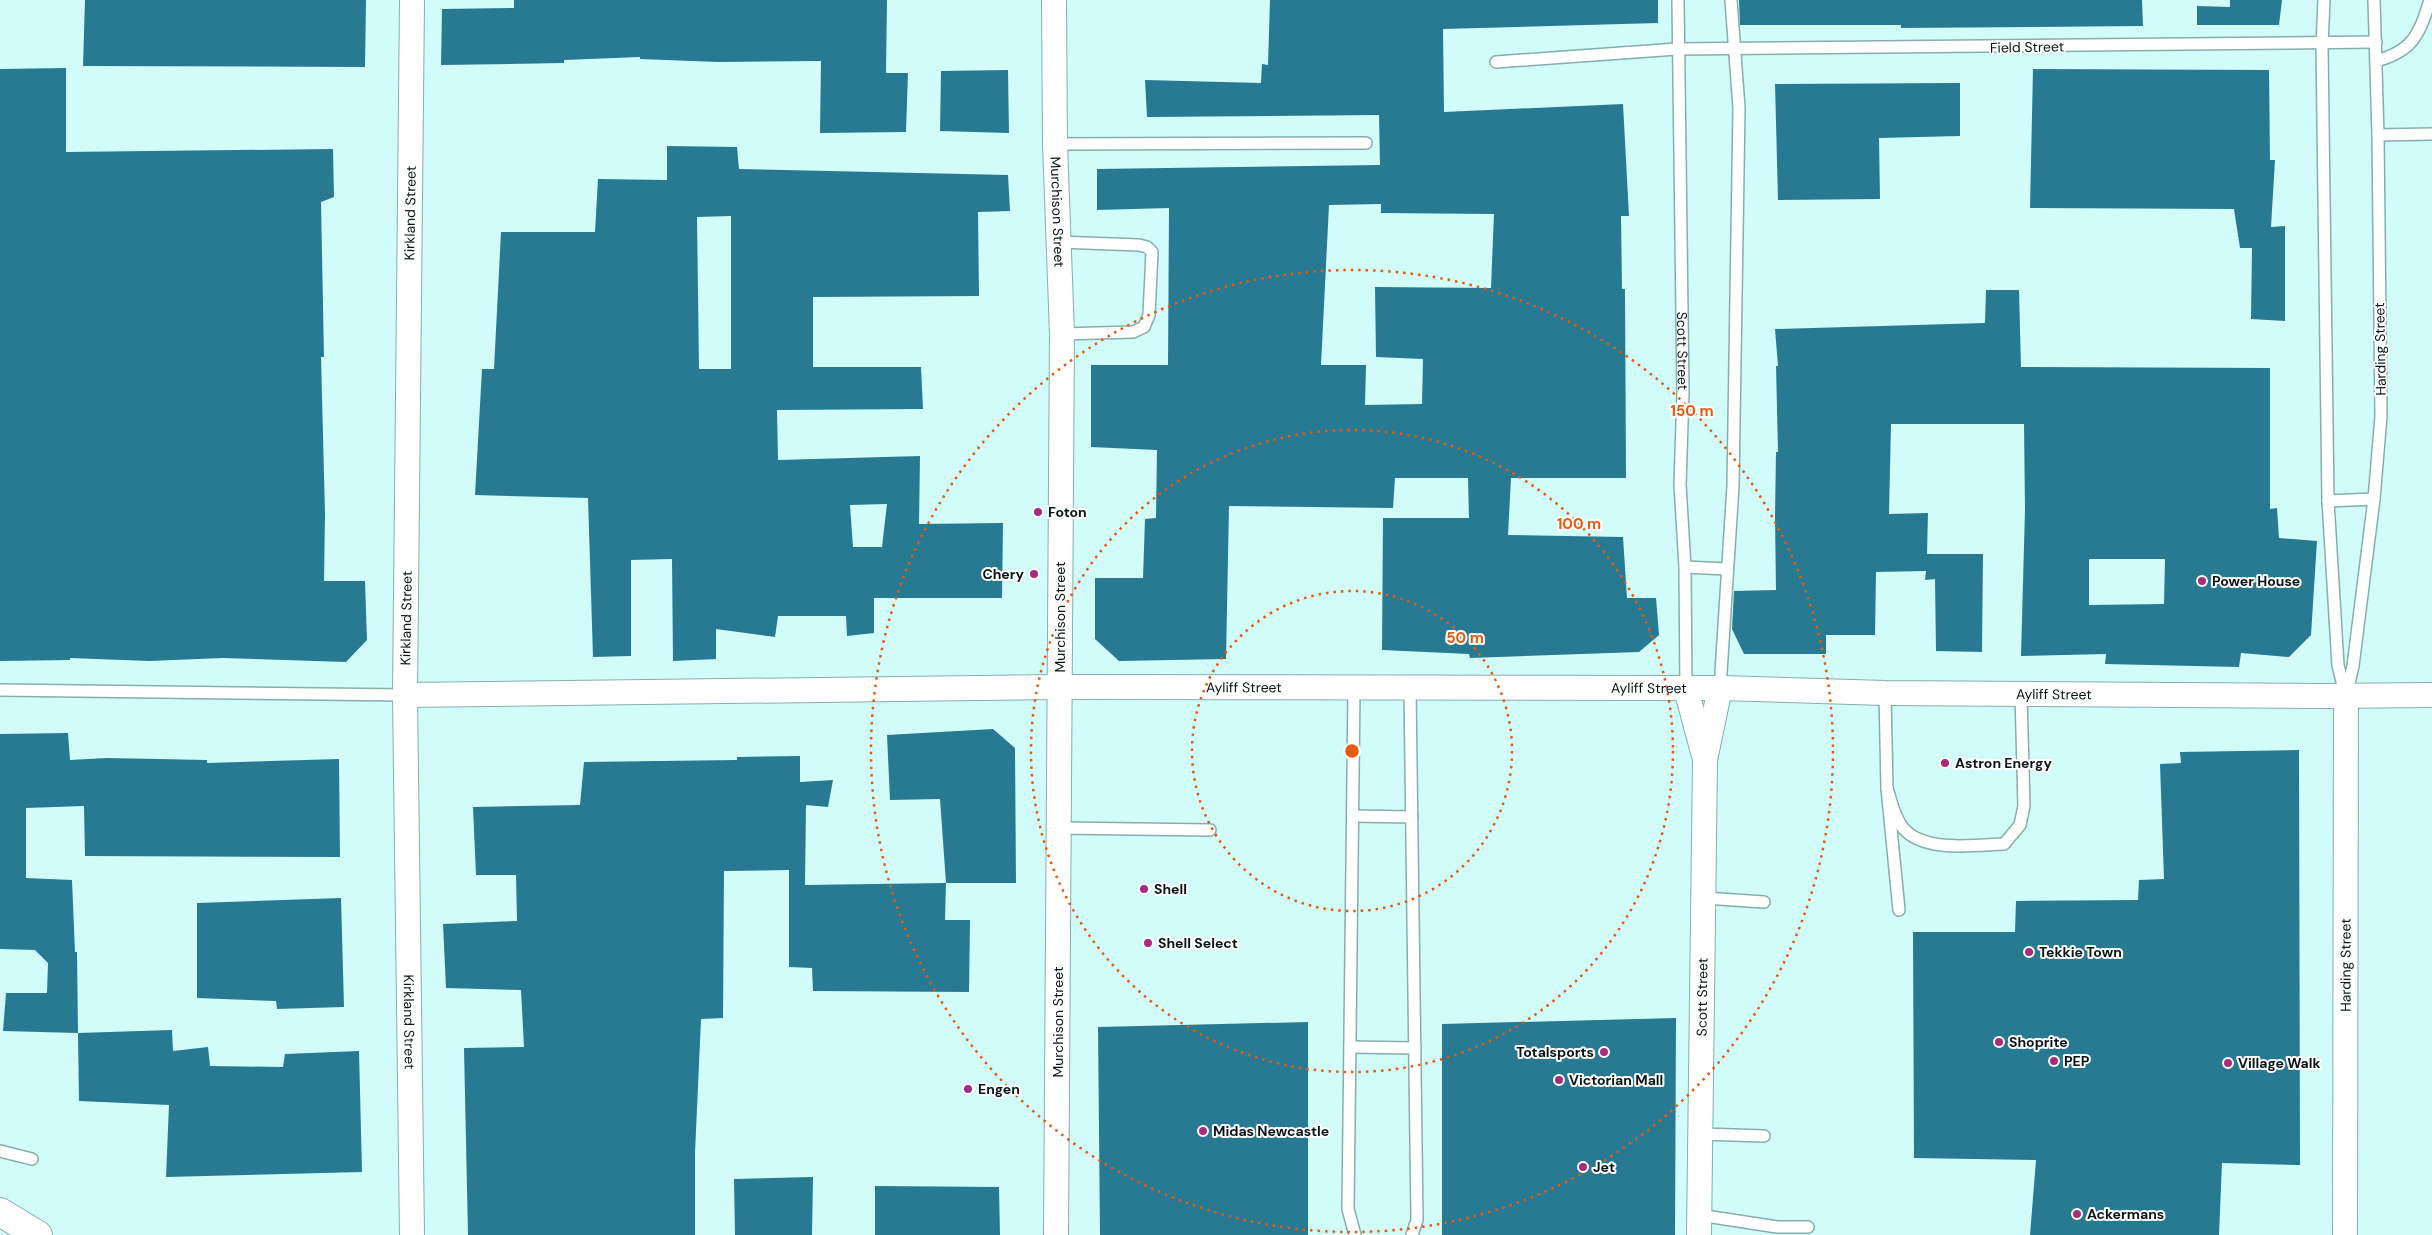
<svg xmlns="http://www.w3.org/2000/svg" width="2432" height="1235" viewBox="0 0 2432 1235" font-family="'DM Sans',sans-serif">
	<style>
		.building { fill: #287a93; fill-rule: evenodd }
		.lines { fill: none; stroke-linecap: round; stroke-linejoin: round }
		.lane-casing { stroke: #86aeac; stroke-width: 14 }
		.street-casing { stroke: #86aeac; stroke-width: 26 }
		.secondary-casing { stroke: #86aeac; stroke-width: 30 }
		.lane { stroke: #fff; stroke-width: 11 }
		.street { stroke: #fff; stroke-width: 24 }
		.secondary { stroke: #fff; stroke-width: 28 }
		.ring { fill: none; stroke: #e8590c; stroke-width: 2.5; stroke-dasharray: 2.5 5 }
		.poi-dot { fill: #a72b7e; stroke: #fff; stroke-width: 2 }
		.labels { text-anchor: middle; stroke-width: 4; stroke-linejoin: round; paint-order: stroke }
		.street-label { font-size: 14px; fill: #051514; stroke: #fff }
		.poi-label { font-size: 14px; font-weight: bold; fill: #051514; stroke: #fff; text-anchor: start }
		.centre { fill: #e8590c; stroke: #fff; stroke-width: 2.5 }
		.ring-label { font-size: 15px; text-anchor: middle; font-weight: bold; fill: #e8590c; stroke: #fff; stroke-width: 4; stroke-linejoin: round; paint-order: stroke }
	</style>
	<rect width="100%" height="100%" fill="#d1fcf9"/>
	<path class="building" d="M85,0H366L365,67L83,66Z
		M514,0H887L886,73H908L906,132L820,133L821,61L718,62L640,59V57L564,60V63L441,65L442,9L514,8Z
		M1270,0H1658V23L1443,29L1444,112L1623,104L1629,216H1621L1622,289H1625L1626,478H1511L1508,535L1623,537L1627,598H1656L1659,635L1639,652L1470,658L1469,654L1382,650L1383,518H1469L1468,478H1395L1393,508L1229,506L1226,659L1119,661L1095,639V578H1143L1145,519L1156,518L1157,450L1091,447V365H1168L1169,208L1097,210V169L1380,165L1379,115L1147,117L1145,80L1261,83L1262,64L1268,65ZM1381,204V213L1494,214L1491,288L1375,287L1376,357L1423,359L1422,404L1365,405L1366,365H1321L1329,205Z
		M1739,0H2142L2143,26L1901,28V25H1740Z
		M2230,0H2282L2279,25H2197V6L2230,7Z
		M66,68V152L333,149L334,197L321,202L324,357H321L325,514L324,581H365L367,640L346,662L223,658L149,661L70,658V660L0,661V69Z
		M2033,69L2269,70L2270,160H2275L2271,227L2285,226V321L2251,319L2252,248H2240L2234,209L2030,208Z
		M1008,70L1009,133L940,131L941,71Z
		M1960,83V136L1879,138L1880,199L1778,200L1775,84Z
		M667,146L737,147L739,169L1008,175L1010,211L978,212L979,296L813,297V367H921L923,409L777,410L778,460L920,456L919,524L1003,523L1002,598H874V633L847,636L846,616H778L775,637L716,629V659L673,661L672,559L631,560V656L593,657L588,498L475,495L482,369H494L501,232H595L598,179L667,180ZM731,216V369H699L697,217ZM887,504L882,547H853L850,505Z
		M1986,290H2019L2021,367L2270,368V509L2277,508L2279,538L2317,541L2311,635L2289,657L2241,653L2239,667L2105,664L2106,654L2021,656L2025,510L2024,424H1891L1889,514L1928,513L1927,554H1983L1982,652L1936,651L1935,579L1925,580L1926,571L1876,572L1875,635H1826V654H1744L1732,629L1734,591L1776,590L1775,517L1776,452H1778L1776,366H1778L1775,329L1985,323ZM2089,559H2165L2164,604L2089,605Z
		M993,729L1015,748L1016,883H946L940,799L890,800L887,735Z
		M68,733L70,760L107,758L207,760V763L339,759L340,857L85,856L84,806L26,808V878L72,880L75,952H77L78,1033L3,1031L6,993H47L48,963L35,950L0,949V734Z
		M2299,750L2300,1165L2222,1163L2219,1235H2030L2036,1160L1914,1158L1913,932H2015L2016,901L2138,900L2139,880L2164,879L2160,764L2181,763L2180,752Z
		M800,756V782L833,780L828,807L806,805L805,885L946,883L945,920H970L969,992L813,991L812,968L789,967V870L724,871L723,1018L701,1019L695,1153V1235H468L464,1048L524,1047L521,990L446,988L443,924L517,921L516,875H476L473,807L580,805L584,762L737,760V757Z
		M341,898L344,1007L277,1009L276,1001L197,998V903Z
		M1676,1018L1675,1235H1442V1024Z
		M1308,1022V1235H1100L1098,1027Z
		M172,1030L173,1051L208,1047L210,1066L283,1067L285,1054L359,1051L362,1172L166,1177L169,1105L79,1101L78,1033Z
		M813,1177L812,1235H735L734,1179Z
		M875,1186L999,1187L1000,1235H875Z"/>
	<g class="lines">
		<defs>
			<g id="lane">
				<path id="s1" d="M1678,0L1683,392L1680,485L1685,567L1686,689"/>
				<path d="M2324,0L2322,45L2328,501L2338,665L2345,694"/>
				<path d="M2376,61C2413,51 2419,35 2430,0"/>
				<path d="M1496,62L1677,49L2376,42"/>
				<path d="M2378,135L2432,134"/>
				<path d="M1055,144L1366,143"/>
				<path d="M1058,242L1139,245L1147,247L1152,252L1149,315L1144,327L1133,332L1062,334"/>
				<path d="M2328,501L2374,499"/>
				<path d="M1685,567L1727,569"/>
				<path d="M1720,688L1733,486L1739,108L1731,0"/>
				<path d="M1354,689L1348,1209L1355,1235"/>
				<path d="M1410,689L1417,1220L1412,1235"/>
				<path d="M0,690L405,695"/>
				<path d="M1885,693L1887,788L1899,910"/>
				<path d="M2346,696L2353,666L2374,499L2381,416L2378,135L2374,0"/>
				<path d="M1887,788C1891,801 1894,817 1903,828C1924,853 1975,845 2004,844L2020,825L2024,806L2021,694"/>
				<path d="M1353,816L1412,817"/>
				<path d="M1059,828L1210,830"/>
				<path d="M1704,898L1764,902"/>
				<path d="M1350,1047L1415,1048"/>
				<path d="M1701,1134L1764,1136"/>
				<path d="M0,1151L32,1159"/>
				<path d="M1699,1215L1777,1227H1808"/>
			</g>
			<g id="street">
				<path id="s2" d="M412,0L405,695L412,1235"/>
				<path id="s3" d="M1054,0L1055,144L1062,334L1056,1235"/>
				<path d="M1686,689L1704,756"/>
				<path id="s4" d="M405,695L1060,687L1720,688L1885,693L2327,696L2432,695"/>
				<path id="s5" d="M1699,1235L1705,760L1720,688"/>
				<path id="s6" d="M2345,1235L2346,696"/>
			</g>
			<path id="secondary" d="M0,1212L38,1235"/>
		</defs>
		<use href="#lane" class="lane-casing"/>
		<use href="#street" class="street-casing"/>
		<use href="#secondary" class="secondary-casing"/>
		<use href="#lane" class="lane"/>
		<use href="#street" class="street"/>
		<use href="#secondary" class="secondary"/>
	</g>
	<g class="ring">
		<circle cx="1352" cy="751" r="160"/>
		<circle cx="1352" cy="751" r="321"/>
		<circle cx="1352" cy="751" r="481"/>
	</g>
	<g class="poi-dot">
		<circle cx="1038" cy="512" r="5"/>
		<circle cx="1034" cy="574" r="5"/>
		<circle cx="2202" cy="581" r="5"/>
		<circle cx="1945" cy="763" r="5"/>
		<circle cx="1144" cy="889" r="5"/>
		<circle cx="1148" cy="943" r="5"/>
		<circle cx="2029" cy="952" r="5"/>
		<circle cx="1999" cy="1042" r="5"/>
		<circle cx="1604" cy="1052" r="5"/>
		<circle cx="2054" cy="1061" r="5"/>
		<circle cx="2228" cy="1063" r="5"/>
		<circle cx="1559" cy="1080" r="5"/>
		<circle cx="968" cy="1089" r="5"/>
		<circle cx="1203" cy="1131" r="5"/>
		<circle cx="1583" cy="1167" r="5"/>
		<circle cx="2077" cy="1214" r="5"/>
	</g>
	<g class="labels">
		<g class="street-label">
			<text transform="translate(2027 47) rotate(-1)" y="5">Field Street</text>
			<text transform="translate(410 213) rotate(-89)" y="5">Kirkland Street</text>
			<text dy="5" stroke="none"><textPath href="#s3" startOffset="212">Murchison Street</textPath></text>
			<text transform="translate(2380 349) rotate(-91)" y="5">Harding Street</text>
			<text dy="5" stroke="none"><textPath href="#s1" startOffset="351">Scott Street</textPath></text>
			<text transform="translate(1060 617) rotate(-90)" y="5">Murchison Street</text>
			<text transform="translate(406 618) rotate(-89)" y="5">Kirkland Street</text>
			<text dy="5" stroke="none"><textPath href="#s4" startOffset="839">Ayliff Street</textPath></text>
			<text dy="5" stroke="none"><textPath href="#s4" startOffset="1244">Ayliff Street</textPath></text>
			<text dy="5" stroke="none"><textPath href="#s4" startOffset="1649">Ayliff Street</textPath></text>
			<text dy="5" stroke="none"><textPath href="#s6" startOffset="270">Harding Street</textPath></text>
			<text dy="5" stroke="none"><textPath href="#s5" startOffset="238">Scott Street</textPath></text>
			<text dy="5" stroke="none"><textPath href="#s2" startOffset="1022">Kirkland Street</textPath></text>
			<text transform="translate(1058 1022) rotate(-90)" y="5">Murchison Street</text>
		</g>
		<g class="poi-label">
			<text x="1048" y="517">Foton</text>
			<text x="1024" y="579" text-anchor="end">Chery</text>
			<text x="2212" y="586">Power House</text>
			<text x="1955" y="768">Astron Energy</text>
			<text x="1154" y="894">Shell</text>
			<text x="1158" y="948">Shell Select</text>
			<text x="2039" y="957">Tekkie Town</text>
			<text x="2009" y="1047">Shoprite</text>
			<text x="1594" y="1057" text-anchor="end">Totalsports</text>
			<text x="2064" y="1066">PEP</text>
			<text x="2238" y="1068">Village Walk</text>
			<text x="1569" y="1085">Victorian Mall</text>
			<text x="978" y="1094">Engen</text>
			<text x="1213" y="1136">Midas Newcastle</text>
			<text x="1593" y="1172">Jet</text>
			<text x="2087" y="1219">Ackermans</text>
		</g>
	</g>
	<circle cx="1352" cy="751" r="8" class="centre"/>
	<g class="ring-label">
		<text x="1692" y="416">150 m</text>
		<text x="1579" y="529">100 m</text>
		<text x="1465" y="643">50 m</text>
	</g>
</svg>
